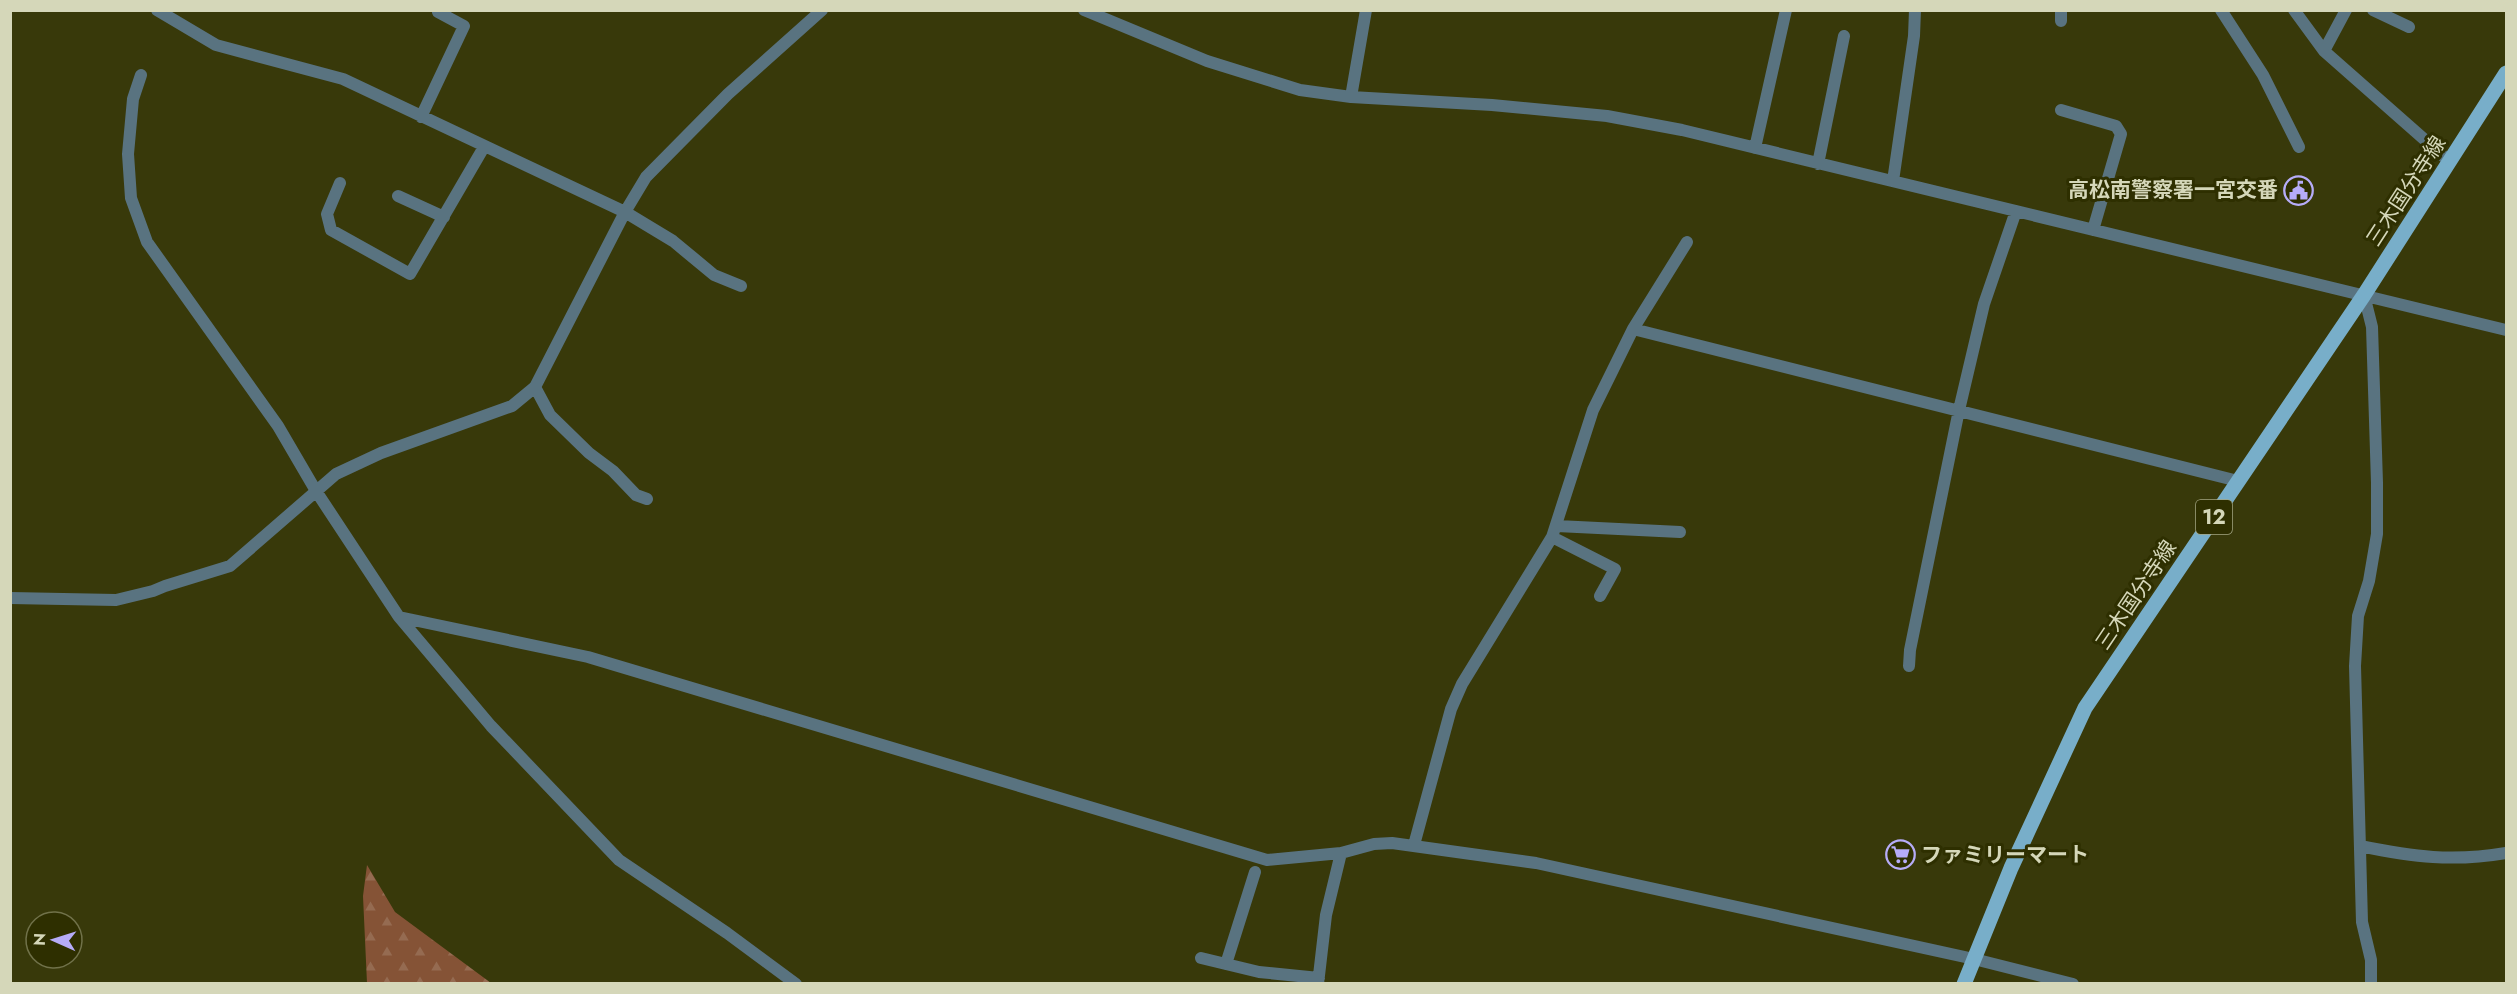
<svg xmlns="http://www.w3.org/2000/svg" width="2517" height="994" viewBox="0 0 2517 994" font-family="Jost,'Noto Sans JP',sans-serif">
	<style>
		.forest { fill: url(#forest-firs) }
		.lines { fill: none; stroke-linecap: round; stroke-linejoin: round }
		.minor { stroke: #597380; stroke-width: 12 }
		.primary { stroke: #78aec9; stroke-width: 15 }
		.labels { text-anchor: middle; stroke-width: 6; stroke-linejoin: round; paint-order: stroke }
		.shield { fill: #2e2f00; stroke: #a3a582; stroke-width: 1.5 }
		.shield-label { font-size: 20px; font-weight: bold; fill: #d5d7b9 }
		.poi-label { font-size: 21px; font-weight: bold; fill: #d5d7b9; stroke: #2e2f00; text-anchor: end }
		.street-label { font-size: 21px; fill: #d5d7b9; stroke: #2e2f00 }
	</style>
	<defs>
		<pattern id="forest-firs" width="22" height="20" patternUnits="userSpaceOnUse" patternTransform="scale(1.5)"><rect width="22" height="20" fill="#855336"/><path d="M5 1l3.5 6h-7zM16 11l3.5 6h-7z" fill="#956b51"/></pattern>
	</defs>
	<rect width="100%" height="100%" fill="#38390a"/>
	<path class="forest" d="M367,865L395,912L491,983H367L363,896Z"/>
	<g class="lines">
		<path class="minor" d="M157,10L216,45L343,79L625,212L673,241L714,275L741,286
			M1084,10L1207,61L1300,90L1351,97L1492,105L1607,116L1682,130L2506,330
			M2221,10L2263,75L2299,147
			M2294,10L2324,51L2450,162
			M2373,10L2409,27
			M2061,21V10
			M2324,51L2346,10
			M141,75L133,99L128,154L131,198L147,242L278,426L316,491L399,617L588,657L1267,860L1341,853L1374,844L1392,843L1536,863L1974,959L2073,984
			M1351,97L1366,10
			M2061,110L2116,126L2121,134L2093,230
			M421,117L464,26L438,12
			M1755,148L1786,10
			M1818,164L1844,36
			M1893,181L1914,36L1915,10
			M340,183L327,214L331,230L410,274L484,147
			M398,196L444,217
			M2364,295L2372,327L2377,483V534L2369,581L2358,616L2355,666L2362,922L2371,960V984
			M1633,329L2238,481
			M535,387L550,415L589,453L613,471L636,495L647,499
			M1557,526L1680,532
			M1552,537L1615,569L1600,596
			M10,598L116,600L153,591L165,586L230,566L336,474L381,453L512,406L535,387L625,212L646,177L728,94L822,10
			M399,617L491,726L619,860L727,933L796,984
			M1909,666L1910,650L1959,410L1984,304L2016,211
			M1414,845L1451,709L1462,684L1552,537L1593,410L1633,329L1687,242
			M2360,846C2414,857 2452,862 2506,853
			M1201,958L1259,972L1319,978
			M1226,964L1255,872
			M1318,984L1326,915L1341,853"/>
		<path class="primary" d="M1964,984L2011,868L2085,708L2364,295L2506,73"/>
	</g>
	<defs>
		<symbol id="civic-ring" viewBox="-11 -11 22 22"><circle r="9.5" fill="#2e2f00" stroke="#b6acf8" stroke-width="1.5"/><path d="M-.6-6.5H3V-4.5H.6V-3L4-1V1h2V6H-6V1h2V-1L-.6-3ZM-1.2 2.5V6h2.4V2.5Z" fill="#b6acf8"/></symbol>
		<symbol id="supermarket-ring" viewBox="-11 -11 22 22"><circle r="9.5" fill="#2e2f00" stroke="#b6acf8" stroke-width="1.5"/><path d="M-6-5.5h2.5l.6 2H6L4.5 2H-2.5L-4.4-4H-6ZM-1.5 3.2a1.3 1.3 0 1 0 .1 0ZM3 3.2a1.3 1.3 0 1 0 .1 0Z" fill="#b6acf8"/></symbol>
	</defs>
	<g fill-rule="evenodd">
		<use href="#civic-ring" x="2282" y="174" width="33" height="33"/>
		<use href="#supermarket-ring" x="1884" y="838" width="33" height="33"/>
	</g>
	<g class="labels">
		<rect class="shield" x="2196" y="500" width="36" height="34" rx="4.5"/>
		<g class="shield-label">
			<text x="2214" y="524">12</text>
		</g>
		<g class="poi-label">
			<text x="2278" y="197">高松南警察署一宮交番</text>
			<text x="1921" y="862" text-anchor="start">ファミリーマート</text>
		</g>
		<g class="street-label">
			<text transform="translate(2406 191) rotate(-57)" y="7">三木国分寺線</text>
			<text transform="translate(2136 595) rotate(-56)" y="7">三木国分寺線</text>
		</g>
	</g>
	<rect width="2517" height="994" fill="none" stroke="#d5d7b9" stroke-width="24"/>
	<g transform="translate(54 940) rotate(273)"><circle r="28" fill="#2e2f00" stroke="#71724a" stroke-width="1.5"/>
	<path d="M0-4.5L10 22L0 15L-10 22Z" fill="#b6acf8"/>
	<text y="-9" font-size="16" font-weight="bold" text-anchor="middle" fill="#d5d7b9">N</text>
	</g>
</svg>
